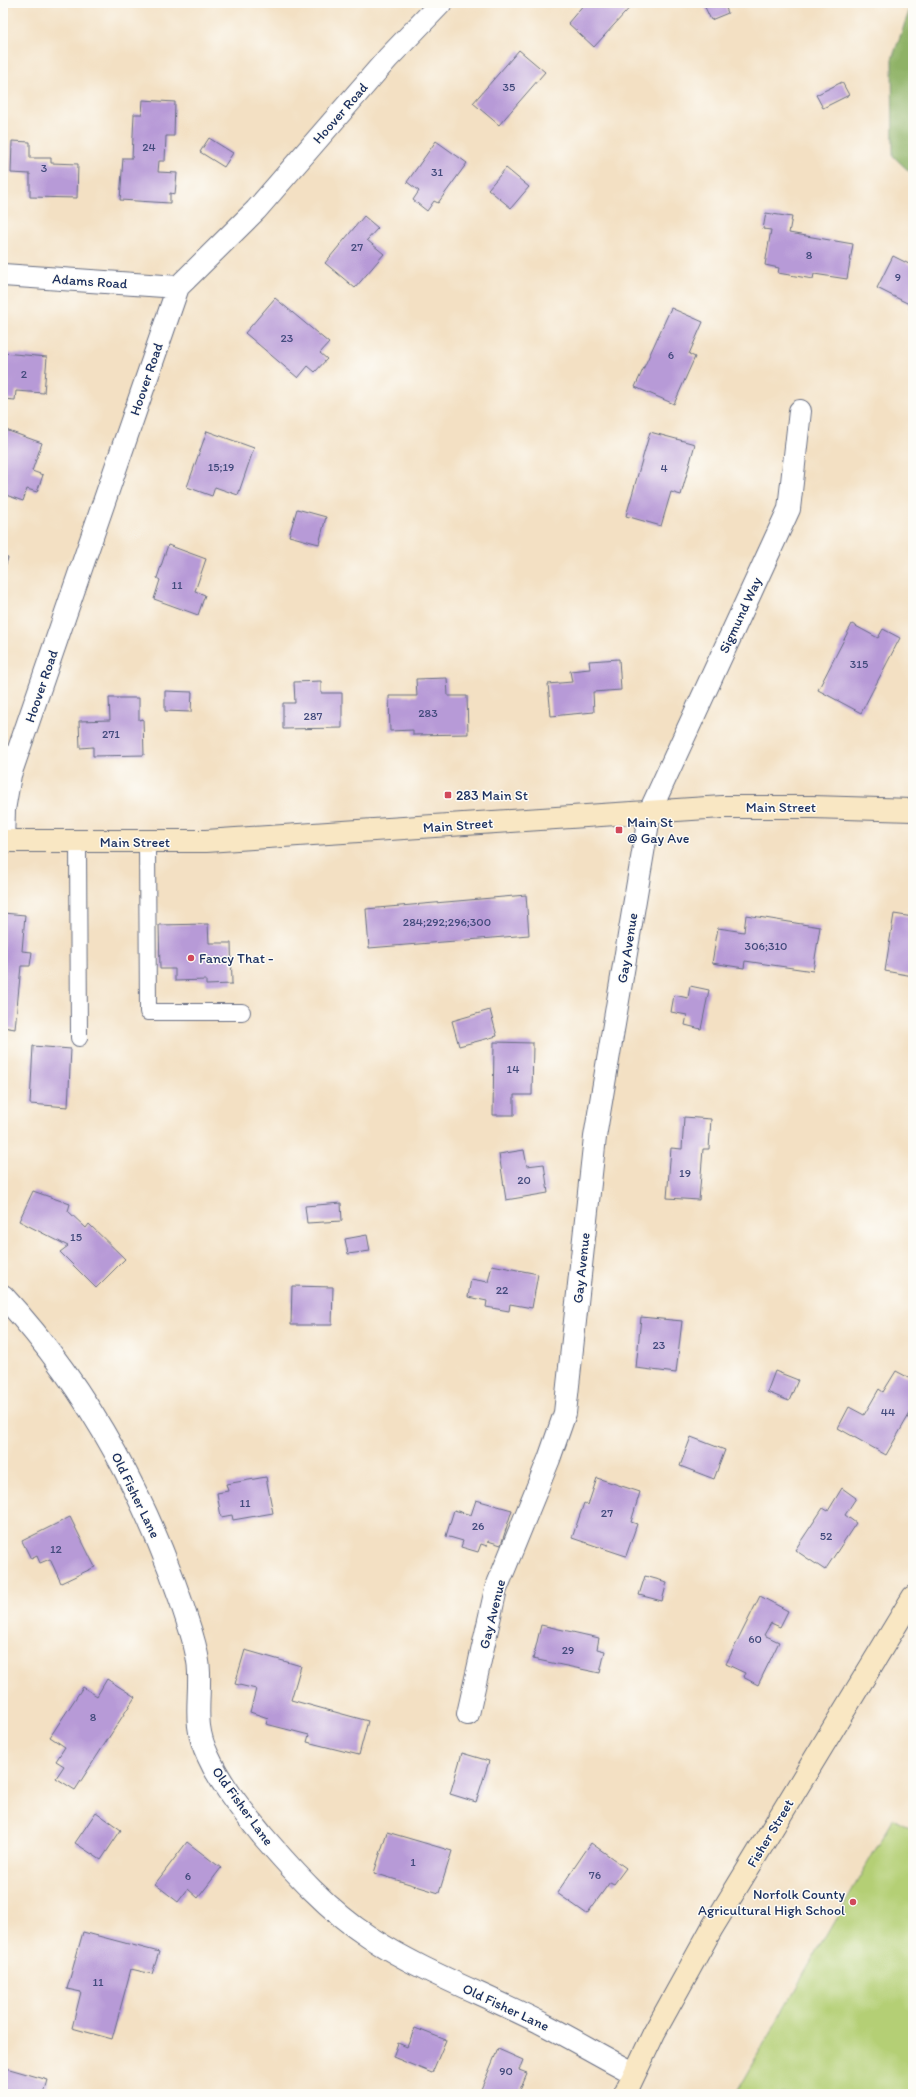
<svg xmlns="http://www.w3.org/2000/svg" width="916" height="2097" viewBox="0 0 916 2097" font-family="Itim,sans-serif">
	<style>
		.green { fill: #b4cf75; stroke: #687f6a }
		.forest { fill: #8fb266; stroke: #557062 }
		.building { fill: #b79ad7 }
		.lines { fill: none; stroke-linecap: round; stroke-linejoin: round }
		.lane-casing { stroke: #676d81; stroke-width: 18 }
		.street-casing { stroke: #676d81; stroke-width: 24 }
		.secondary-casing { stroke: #676d81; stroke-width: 24 }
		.lane { stroke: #fff; stroke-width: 16 }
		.street { stroke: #fff; stroke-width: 22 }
		.secondary { stroke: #f9e7c3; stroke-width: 22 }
		.poi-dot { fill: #d1495b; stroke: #fdfcf7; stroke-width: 1.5 }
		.labels { text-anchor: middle; stroke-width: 3; stroke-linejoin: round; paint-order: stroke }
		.number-label { font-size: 12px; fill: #424a7c }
		.street-label { font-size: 14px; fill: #1b2f5e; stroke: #fdfcf7 }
		.poi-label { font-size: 14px; fill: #1b2f5e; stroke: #fdfcf7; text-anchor: start }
	</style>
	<rect width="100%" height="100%" fill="#fdfcf7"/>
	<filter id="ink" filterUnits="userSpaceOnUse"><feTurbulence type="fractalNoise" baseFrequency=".025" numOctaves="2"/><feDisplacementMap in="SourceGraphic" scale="8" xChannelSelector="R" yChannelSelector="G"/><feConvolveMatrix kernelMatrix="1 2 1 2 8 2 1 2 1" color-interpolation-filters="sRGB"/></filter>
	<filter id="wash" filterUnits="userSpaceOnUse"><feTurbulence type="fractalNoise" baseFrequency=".012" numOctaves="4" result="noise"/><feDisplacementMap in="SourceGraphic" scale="16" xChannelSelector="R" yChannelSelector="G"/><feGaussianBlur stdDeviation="0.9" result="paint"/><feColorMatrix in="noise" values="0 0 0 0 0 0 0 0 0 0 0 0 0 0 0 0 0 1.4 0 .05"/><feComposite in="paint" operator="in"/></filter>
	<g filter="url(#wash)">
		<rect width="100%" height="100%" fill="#f3e0c3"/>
		<path class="green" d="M893,1819L913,1830V2094H735Z"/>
		<path class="forest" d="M912,3H913V175L893,156L892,59Z"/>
		<g id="blocks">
			<path class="building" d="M585,3H634L594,47L568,23Z
				M708,3H724L728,13L711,20L704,5Z
				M519,50L545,72L499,125L473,103Z
				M842,82L849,95L823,108L816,95Z
				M143,100L175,102L174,136H166L165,161H159L158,172L177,173L175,194L170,193V203L120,200L123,158H132L134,114H142Z
				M209,138L233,153L224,167L200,152Z
				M12,141L30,142V158H51V163L78,164L77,198L30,197V174L11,173Z
				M436,141L467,163L438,203L434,201L427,211L413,200L419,191L407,182Z
				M506,168L529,187L511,208L488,189Z
				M766,213L792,217L789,233L853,244L847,279L814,274L813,279L778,273L779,268L765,265L771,230L763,229Z
				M364,216L378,228L367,240L384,254L355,288L325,263Z
				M893,256L913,266V311L909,309L911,305L877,288Z
				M275,298L329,343L320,353L327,359L315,372L308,366L298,378L245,333Z
				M671,308L703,322L689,354L695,357L674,404L635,387Z
				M3,353L47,357L44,393L16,391L15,400L3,399Z
				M3,429L42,443L32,471L43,475L37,492L27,489L23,501L3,494Z
				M207,431L254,448L238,495L215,487L212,496L187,487Z
				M650,432L695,444L681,495L671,492L661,526L626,516Z
				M297,509L326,517L319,544L289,536Z
				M168,545L206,559L195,591L205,595L198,615L154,599L160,580L157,578Z
				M3,556L8,558L3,573Z
				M852,624L878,638L883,629L900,638L861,713L818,690Z
				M619,659L621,690L593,692L594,712L551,716L548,684L572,682L570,671L590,669L589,661Z
				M447,678L448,696H467L468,734L413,735V730L390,731L389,696H417L416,679Z
				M321,681V693H342V728L283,729V703H295L294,682Z
				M165,691L192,692L191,712L165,711Z
				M109,698H139V720L143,719L144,755L93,756V747L80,748L79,721L110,720Z
				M526,895L529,935L369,948L366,909Z
				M3,913L25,915L22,951L32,952L30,966H21L15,1029L3,1027Z
				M894,914L913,917V976L885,971Z
				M746,915L820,927L813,971L745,961L744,968L712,963L718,928L744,932Z
				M208,924L209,943H231L232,984L206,985V980L175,981V969H160L159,925Z
				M690,986L709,990L701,1029L685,1025L687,1015L671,1012L674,995L688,998Z
				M490,1010L497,1036L459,1046L452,1021Z
				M494,1042L533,1043L532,1095H514V1115H493Z
				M33,1046L71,1049L68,1107L30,1104Z
				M684,1117L711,1119L709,1149H703L699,1200L667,1198L671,1148L682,1149Z
				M524,1150L527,1166L544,1164L548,1193L506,1200L499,1154Z
				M33,1191L70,1204L68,1211L86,1228L89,1224L125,1259L96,1288L60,1252L68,1246L19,1221Z
				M341,1203L342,1221L307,1223L305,1206Z
				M367,1235L370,1251L348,1254L345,1239Z
				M492,1265L538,1274L532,1308L510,1304L509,1311L486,1307L487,1301L468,1297L471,1279L488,1282Z
				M292,1286L333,1287L332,1325H291Z
				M641,1317L682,1321L676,1373L636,1368Z
				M775,1371L798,1380L789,1401L767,1392Z
				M896,1371L913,1380V1408L886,1455L838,1428L849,1407L864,1415L879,1389L883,1392Z
				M691,1437L725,1450L714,1479L680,1466Z
				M266,1477L273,1513L233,1520L232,1515L221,1517L217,1493L228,1491L226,1484Z
				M597,1478L640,1492L631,1522L637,1524L626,1556L572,1538L584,1503L588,1505Z
				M842,1488L856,1498L845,1515L856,1523L825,1570L795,1550L823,1508L828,1511Z
				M476,1500L512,1510L501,1545L488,1541L487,1546L481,1544L478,1552L461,1547L463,1541L446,1536L454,1510L471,1515Z
				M70,1517L95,1567L61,1583L50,1559L40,1563L37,1556L31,1559L22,1541Z
				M645,1576L667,1582L662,1601L639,1595Z
				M760,1596L788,1611L780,1627L771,1623L764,1635L779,1642L758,1685L743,1677L745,1673L726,1664Z
				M541,1625L599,1638L597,1649L605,1651L600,1673L533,1659Z
				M245,1650L301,1666L291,1700L368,1721L359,1755L307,1742L309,1735L266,1724L268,1718L250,1712L256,1689L235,1684Z
				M107,1679L135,1697L75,1790L56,1778L64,1766L56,1761L65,1747L50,1737L83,1687L97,1696Z
				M462,1753L489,1761L476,1802L450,1794Z
				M96,1812L121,1830L101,1860L75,1843Z
				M387,1832L452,1851L439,1893L374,1873Z
				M187,1842L221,1868L198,1898L188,1889L178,1902L155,1884Z
				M591,1843L626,1868L614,1884L610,1882L587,1914L557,1893Z
				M83,1932L159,1952L152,1974L131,1969L112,2039L72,2028L81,1992L67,1989Z
				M415,2028L446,2040L432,2073L393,2057L398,2043L407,2047Z
				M498,2049L523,2060L519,2070L527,2073L518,2094H479Z
				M6,2068L48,2080L44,2094H3V2078Z"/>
		</g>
	</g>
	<g filter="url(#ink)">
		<use href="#blocks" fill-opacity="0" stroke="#676d81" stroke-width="1"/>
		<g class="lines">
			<defs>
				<path id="lane" d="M78,842L79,1038
					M147,842L148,1012H242"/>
				<path id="street" d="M3,275L178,287
					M3,841L4,810L10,775L178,287L256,210L388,58L441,3
					M3,1296C91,1391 153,1509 191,1632C195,1645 199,1659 199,1673C200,1705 193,1725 208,1756C221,1785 242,1810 262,1835C294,1872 328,1910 369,1937C424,1973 487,1995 545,2025C575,2040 604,2058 634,2073
					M468,1714L496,1589L549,1459L565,1413L595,1137L650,811L789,509L800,411"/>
				<path id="secondary" d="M3,841H206L722,807H812L913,810
					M625,2094L654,2033L712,1928L913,1597"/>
			</defs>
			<use href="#lane" class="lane-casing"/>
			<use href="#street" class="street-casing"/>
			<use href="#secondary" class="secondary-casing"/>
			<use href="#lane" class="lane"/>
			<use href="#street" class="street"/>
			<use href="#secondary" class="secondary"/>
		</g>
	</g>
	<g class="poi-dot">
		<rect x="444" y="791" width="8" height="8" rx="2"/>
		<rect x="615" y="826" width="8" height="8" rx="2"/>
		<circle cx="191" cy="958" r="4"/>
		<circle cx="853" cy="1902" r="4"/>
	</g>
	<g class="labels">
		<g class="number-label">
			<text x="509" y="91">35</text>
			<text x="149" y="151">24</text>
			<text x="44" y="172">3</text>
			<text x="437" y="176">31</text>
			<text x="357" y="251">27</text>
			<text x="809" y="259">8</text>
			<text x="898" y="281">9</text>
			<text x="287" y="342">23</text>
			<text x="671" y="359">6</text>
			<text x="24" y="378">2</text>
			<text x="221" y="471">15;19</text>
			<text x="664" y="472">4</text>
			<text x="177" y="589">11</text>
			<text x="859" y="668">315</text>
			<text x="428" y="717">283</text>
			<text x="313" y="720">287</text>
			<text x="111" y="738">271</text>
			<text x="447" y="926">284;292;296;300</text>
			<text x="766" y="950">306;310</text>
			<text x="513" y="1073">14</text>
			<text x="685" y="1177">19</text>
			<text x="524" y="1184">20</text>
			<text x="76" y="1241">15</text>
			<text x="502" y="1294">22</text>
			<text x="659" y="1349">23</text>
			<text x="888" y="1416">44</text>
			<text x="245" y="1507">11</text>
			<text x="607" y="1517">27</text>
			<text x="478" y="1530">26</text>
			<text x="826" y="1540">52</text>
			<text x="56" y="1553">12</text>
			<text x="755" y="1643">60</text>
			<text x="568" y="1654">29</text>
			<text x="93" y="1721">8</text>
			<text x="413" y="1866">1</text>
			<text x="595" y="1879">76</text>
			<text x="188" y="1880">6</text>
			<text x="98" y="1986">11</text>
			<text x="506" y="2075">90</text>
		</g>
		<g class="street-label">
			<text transform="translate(340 113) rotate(-49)" y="5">Hoover Road</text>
			<text transform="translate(90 281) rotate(4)" y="5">Adams Road</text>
			<text transform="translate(146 379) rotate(-71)" y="5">Hoover Road</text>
			<text transform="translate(740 615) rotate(-65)" y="5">Sigmund Way</text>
			<text transform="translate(41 686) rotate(-71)" y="5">Hoover Road</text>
			<text x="781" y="812">Main Street</text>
			<text transform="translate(458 825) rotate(-4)" y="5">Main Street</text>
			<text x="135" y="847">Main Street</text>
			<text transform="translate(627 948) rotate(-81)" y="5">Gay Avenue</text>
			<text transform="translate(581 1268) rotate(-84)" y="5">Gay Avenue</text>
			<text transform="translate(136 1495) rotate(64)" y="5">Old Fisher Lane</text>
			<text transform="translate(492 1614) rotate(-76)" y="5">Gay Avenue</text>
			<text transform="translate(243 1806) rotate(54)" y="5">Old Fisher Lane</text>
			<text transform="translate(770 1833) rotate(-59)" y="5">Fisher Street</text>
			<text transform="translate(506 2007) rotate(25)" y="5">Old Fisher Lane</text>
		</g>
		<g class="poi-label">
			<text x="456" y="800">283 Main St</text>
			<text x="627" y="827">Main St<tspan x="627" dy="16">@ Gay Ave</tspan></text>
			<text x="199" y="963">Fancy That -</text>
			<text x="845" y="1899" text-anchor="end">Norfolk County<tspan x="845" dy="16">Agricultural High School</tspan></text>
		</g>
	</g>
	<rect width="916" height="2097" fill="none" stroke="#fdfcf7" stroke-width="16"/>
</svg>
